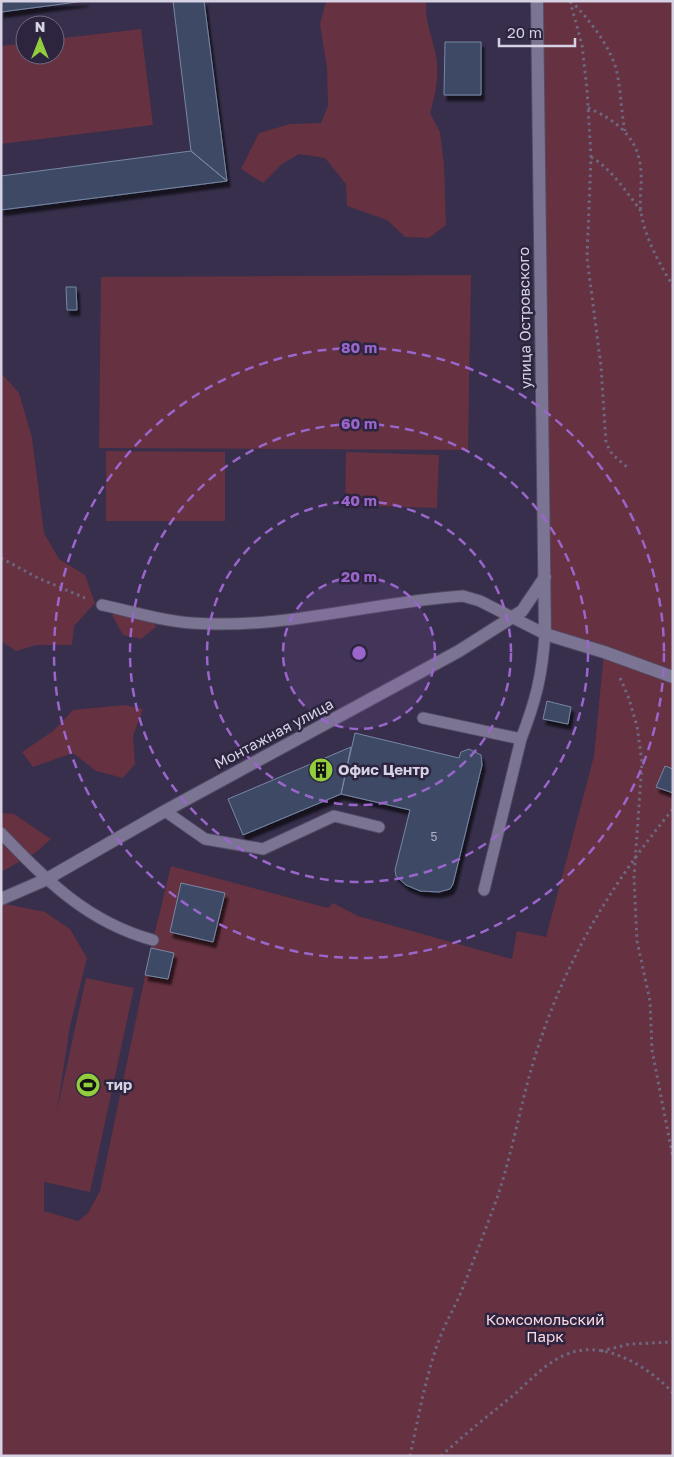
<svg xmlns="http://www.w3.org/2000/svg" width="674" height="1457" viewBox="0 0 674 1457" font-family="'Golos Text',sans-serif">
	<style>
		.green { fill: #663140 }
		.building { fill: #3d4a65; stroke: #7787a4; filter: url(#shadow) }
		.lines { fill: none; stroke-linecap: round; stroke-linejoin: round }
		.lane-casing { stroke: #524b62; stroke-width: 13 }
		.street-casing { stroke: #524b62; stroke-width: 14 }
		.path { stroke: #6d677f; stroke-width: 3; stroke-dasharray: 2.5 4; stroke-linecap: butt }
		.lane { stroke: #7c7493; stroke-width: 11 }
		.street { stroke: #7c7493; stroke-width: 12 }
		.ring { fill: none; stroke: #9b66cc; stroke-width: 2.5; stroke-dasharray: 9 6 }
		.labels { text-anchor: middle; stroke-width: 5; stroke-linejoin: round; paint-order: stroke }
		.number-label { font-size: 12px; fill: #b0b0c4 }
		.street-label { font-size: 15px; fill: #d6d2e4; stroke: #2d2540 }
		.poi-label { font-size: 15px; font-weight: bold; fill: #d6d2e4; stroke: #2d2540; text-anchor: start }
		.park-label { font-size: 15px; fill: #fed8e0; stroke: #2d2540 }
		.centre { fill: #9b66cc; stroke: #2d2540; stroke-width: 2.5 }
		.ring-label { font-size: 15px; text-anchor: middle; font-weight: bold; fill: #9b66cc; stroke: #2d2540; stroke-width: 5; stroke-linejoin: round; paint-order: stroke }
	</style>
	<defs>
		<filter id="shadow"><feDropShadow dx="3" dy="5.5" stdDeviation="1" flood-color="#0009"/></filter>
	</defs>
	<rect width="100%" height="100%" fill="#372f4b"/>
	<path class="green" d="M326,1H426C425,20 431,33 435,51C440,72 436,93 430,113L440,132L444,165L446,225L429,238L405,237L387,220L347,206L346,184L325,158L299,154L282,164L263,183L241,169L259,133L290,124L321,123L328,106L327,68L320,24Z
		M537,1H673V1456H1V903L45,912L70,929L87,958L70,1026L57,1111L86,978L134,988L90,1192L44,1182V1211L78,1221L88,1213L100,1191L151,948L171,866L328,908L333,903L358,916L512,959L517,931L546,937L594,756L604,652L545,634Z
		M141,29L153,125L1,144V46L25,43V55H55V39Z
		M471,275L468,450L99,448L101,277Z
		M1,373L19,393L32,438L44,533L59,559L85,575L95,603L74,626L72,645H36L16,651L1,641Z
		M106,451L225,452V521H106Z
		M346,452L439,455L437,508L345,505Z
		M132,605L149,610L156,627L141,639L123,635L112,615Z
		M125,705L143,709L133,736L135,764L123,778L96,771L73,753L33,767L22,752L53,731L73,710Z
		M1,813L14,814L51,839L35,853L1,872Z"/>
	<path class="building" d="M1,1H85L1,12Z
		M173,1H204L227,181L191,151Z
		M445,42H481V95H444Z
		M191,151L227,181L1,210V176Z
		M66,287H76L77,310H67Z
		M547,701L571,707L568,724L543,719Z
		M355,733L459,758L461,752L469,749L481,755L482,765L453,884L450,889L439,892L420,891L406,885L396,876L395,870L410,810L341,794Z
		M351,747L341,794L243,835L228,799Z
		M665,766L673,769V793L656,787Z
		M181,883L225,893L213,942L170,932Z
		M151,948L174,953L168,979L145,975Z"/>
	<g class="lines">
		<defs>
			<path id="lane" d="M102,605C131,611 161,621 191,623C283,630 371,602 463,596L480,601L545,634C542,676 536,700 521,739L423,718
				M165,811L205,839L263,849L334,816L379,827
				M1,833C46,880 87,922 153,940
				M484,890L521,739"/>
			<path id="street" d="M537,1L545,634L604,652L673,677
				M1,899L45,880L165,811L459,651L522,611L545,577"/>
		</defs>
		<use href="#lane" class="lane-casing"/>
		<use href="#street" class="street-casing"/>
		<path class="path" d="M570,1L582,45L587,89L591,157L587,258L601,366L606,443L612,454L628,468
			M571,1C588,18 612,48 617,73C621,92 621,111 625,131
			M588,108C617,120 640,139 641,173C642,186 639,199 641,212C645,238 659,263 673,286
			M591,157C612,169 626,192 641,211
			M1,558L38,578L85,598
			M620,678L628,696L637,726L642,762L634,878L637,941L650,1001L652,1050L673,1158
			M601,1351L630,1344L673,1342
			M410,1456C419,1415 426,1373 441,1335C446,1322 453,1310 459,1297C472,1265 485,1231 497,1198C512,1154 520,1107 533,1063C563,964 608,888 673,809
			M441,1456C465,1434 490,1414 515,1394C531,1379 549,1360 570,1353C606,1340 650,1368 673,1393"/>
		<use href="#lane" class="lane"/>
		<use href="#street" class="street"/>
	</g>
	<circle cx="359" cy="653" r="76" fill="#9b66cc" fill-opacity=".12"/>
	<g class="ring">
		<circle cx="359" cy="653" r="76"/>
		<circle cx="359" cy="653" r="152"/>
		<circle cx="359" cy="653" r="229"/>
		<circle cx="359" cy="653" r="305"/>
	</g>
	<defs>
		<symbol id="building-disc" viewBox="-11 -11 22 22"><circle r="9.5" fill="#92cd3e" stroke="#2d2540"/><path d="M-4-6H4V6H1V3H-1V6H-4ZM-2.5-4.3h1.7v1.8h-1.7ZM.8-4.3h1.7v1.8H.8ZM-2.5-1h1.7V.8h-1.7ZM.8-1h1.7V.8H.8Z" fill="#111"/></symbol>
		<symbol id="stadium-disc" viewBox="-11 -11 22 22"><circle r="9.5" fill="#92cd3e" stroke="#2d2540"/><path d="M0-5a6.5 5 0 1 0 0 10a6.5 5 0 1 0 0-10ZM-3.5-1.8h7v3.6h-7Z" fill="#111"/></symbol>
	</defs>
	<g fill-rule="evenodd">
		<use href="#building-disc" x="307" y="756" width="28" height="28"/>
		<use href="#stadium-disc" x="74" y="1071" width="28" height="28"/>
	</g>
	<g class="labels">
		<g class="number-label">
			<text x="434" y="841">5</text>
		</g>
		<g class="street-label">
			<text transform="translate(525 318) rotate(-91)" y="5">улица Островского</text>
			<text transform="translate(274 734) rotate(-28)" y="5">Монтажная улица</text>
		</g>
		<g class="poi-label">
			<text x="338" y="775">Офис Центр</text>
			<text x="106" y="1090">тир</text>
		</g>
		<g class="park-label">
			<text x="545" y="1325">Комсомольский<tspan x="545" dy="17">Парк</tspan></text>
		</g>
	</g>
	<circle cx="359" cy="653" r="8" class="centre"/>
	<g class="ring-label">
		<text x="359" y="353">80 m</text>
		<text x="359" y="429">60 m</text>
		<text x="359" y="506">40 m</text>
		<text x="359" y="582">20 m</text>
	</g>
	<rect width="674" height="1457" fill="none" stroke="#d6d2e4" stroke-width="5"/>
	<g transform="translate(40 40)"><circle r="24" fill="#2d2540" stroke="#716a82"/>
	<path d="M0-4L9 19L0 12L-9 19Z" fill="#92cd3e"/>
	<text y="-8" font-size="14" font-weight="bold" text-anchor="middle" fill="#d6d2e4">N</text>
	</g>
	<path d="M499 38v8h76v-8" fill="none" stroke="#d6d2e4" stroke-width="2.5"/>
	<text x="507" y="38" font-size="15" fill="#d6d2e4" stroke="#2d2540" stroke-width="4" paint-order="stroke">20 m</text>
</svg>
